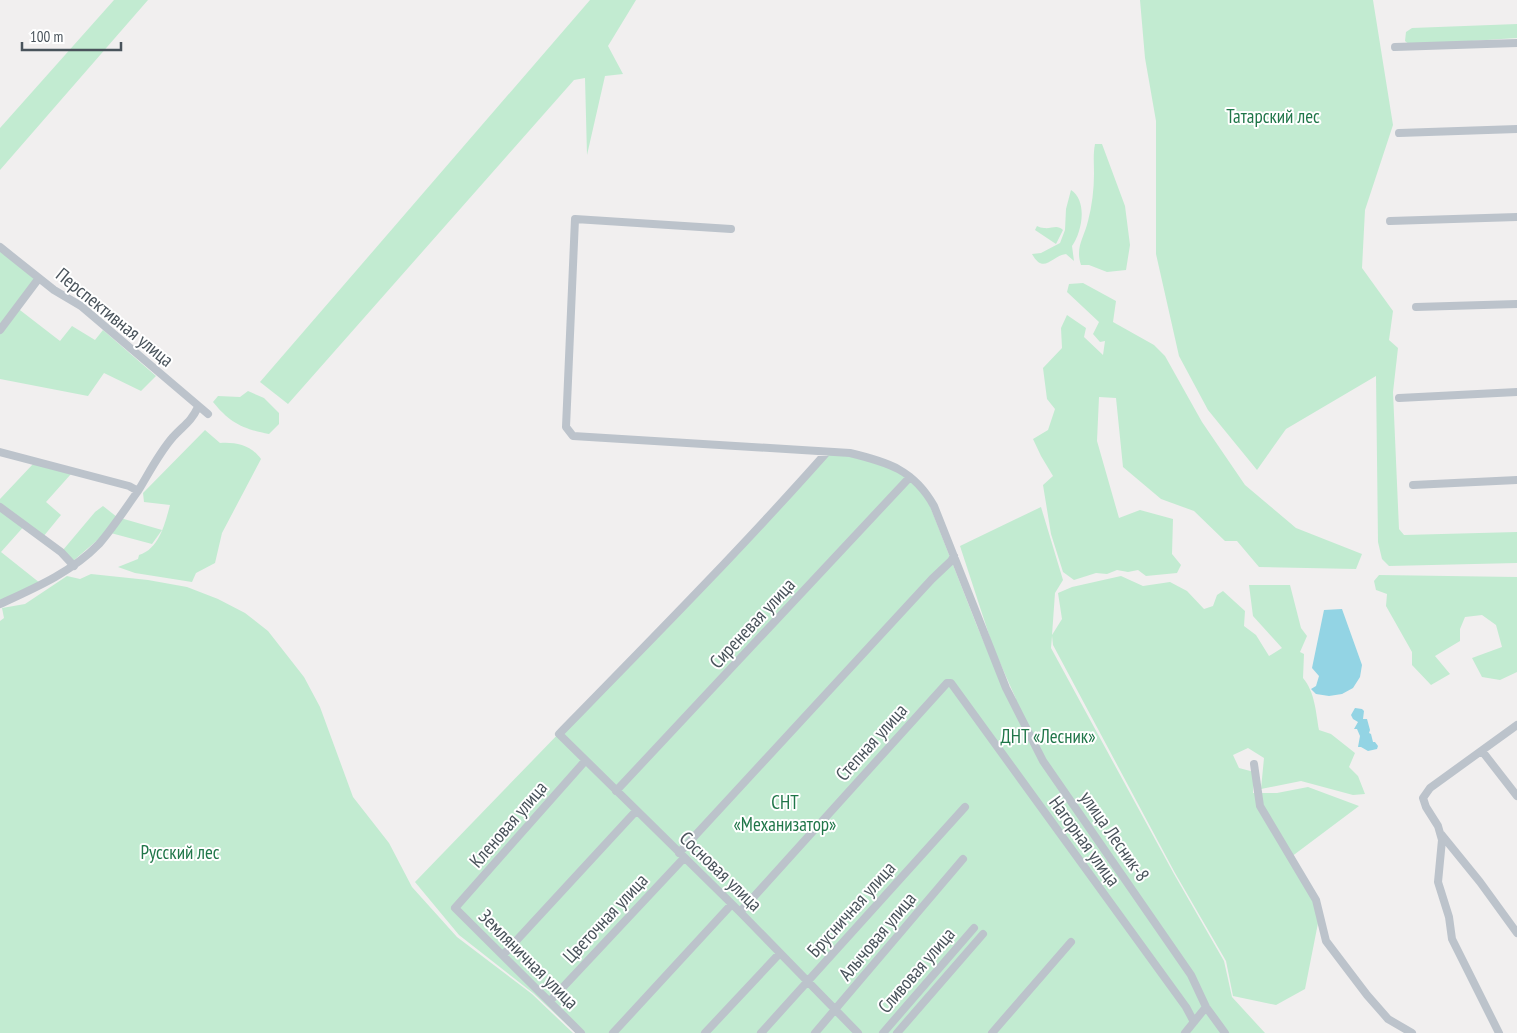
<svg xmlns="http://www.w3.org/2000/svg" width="1517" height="1033" viewBox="0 0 1517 1033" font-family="'PT Sans Narrow',sans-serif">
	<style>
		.green { fill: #c2ebd1 }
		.water { fill: #93d4e4 }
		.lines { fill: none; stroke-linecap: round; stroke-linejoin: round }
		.minor { stroke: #bcc3cb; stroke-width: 8 }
		.labels { text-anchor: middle; stroke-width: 4; stroke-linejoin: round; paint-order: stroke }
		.park-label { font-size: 19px; fill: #207649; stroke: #fff }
		.street-label { font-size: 19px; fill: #49535b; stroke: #fff }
	</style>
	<rect width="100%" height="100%" fill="#f1efef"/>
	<path class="green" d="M114,0H148L0,170V128Z
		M590,0H636L608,46L623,74L605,76L587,155L585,78L574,80L288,404L260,382Z
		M1140,0H1373L1393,125L1365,210L1362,268L1393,311L1389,340L1398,348L1393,392L1399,529L1404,535L1517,532V563L1389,566L1382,559L1378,542L1376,376L1286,429L1257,470L1208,410L1179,356L1156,254V121L1145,58Z
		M1517,24V38L1410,45L1405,41L1406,32L1412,28Z
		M1095,144H1102L1125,206L1130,245L1126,270L1107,272L1089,265H1081C1075,247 1084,238 1088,221C1092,206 1094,189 1094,174C1094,164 1093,154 1095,144Z
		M1071,190C1088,201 1082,232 1072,246L1074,261L1066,254C1051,256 1044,275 1032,254L1041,253L1060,243L1065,230L1066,209Z
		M1037,226C1039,227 1042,228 1044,228C1052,229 1057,224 1063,230L1056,244L1035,230Z
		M0,250L36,279L16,307L60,341L72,326L95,340L103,330L156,376L141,391L104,373L88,396L0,379Z
		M1083,283L1116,301L1113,322L1154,345L1165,356L1202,422L1245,485L1296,528L1362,554L1356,569L1259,567L1237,541H1225L1194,511L1161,499L1123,467L1116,398L1099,397L1097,441L1119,518L1140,510L1173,519L1172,554L1181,565L1177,573L1146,576L1138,570L1128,572L1117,570L1107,574L1096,573L1074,580L1063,572L1051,534L1043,485L1053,476L1041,456L1033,439L1048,430L1055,409L1047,399L1043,368L1062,348L1061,328L1067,315L1086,328L1084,337L1103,355L1105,341L1100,342L1093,334L1099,322L1067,292L1069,284Z
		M248,391L264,398L279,413V424L269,434C243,429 230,423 213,402L218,396L240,397Z
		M205,430L220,443C236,442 251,445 261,459L222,533L215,563L196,573L192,582L135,573L118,567L138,559L139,555C159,549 165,524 170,505L144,502L143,493Z
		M828,455H857L898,471L915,483L928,501L977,626L1010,703L1016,699L993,647L960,546L1041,507L1063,580L1055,593L1052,635L1062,619L1058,593L1072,587L1121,576L1143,586L1170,582L1187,591L1204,609L1213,606L1217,595L1223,591L1245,611L1244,626L1256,635L1269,656L1282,648L1253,616L1249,585H1290L1301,628L1307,636L1300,652L1304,654L1303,678C1315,692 1316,713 1319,730L1331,734L1355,753L1349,767L1358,776L1365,794L1353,795L1301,781L1261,789L1264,758L1248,748L1233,755L1239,768L1254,772L1253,793H1277L1308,787L1359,806L1291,857L1320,913L1305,989L1276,1005L1233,996L1226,961L1175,873L1053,645L1052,636L1051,648L1174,874L1224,961L1232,997L1265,1033H576L533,993L459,935L415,882Z
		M33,464L71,474L46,502L61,515L43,537L26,524L1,552L40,583L0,600V499Z
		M103,506L117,517L162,530L152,544L107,532L73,561L63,550L95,512Z
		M91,574L148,580L187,587L218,599L245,613L268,631L304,677L320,707L353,797L389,843L412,887L457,937L532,994L573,1033H0V621L4,618L2,608L25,604L67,576L80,579Z
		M1379,575L1517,577V672L1500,680L1482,677L1472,658L1502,647L1496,625L1482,615L1465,617L1460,629V641L1435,656L1450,674L1431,685L1412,665V652L1386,606L1387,594L1376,590L1374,581Z"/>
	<path class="water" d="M1342,609L1362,665L1360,677L1353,688L1342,694L1329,696L1316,694L1311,689L1316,686L1319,676L1312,668L1324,610Z
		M1355,708L1362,709L1364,711L1363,719H1367L1370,730L1369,733L1371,734L1373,742H1375L1378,746L1377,749L1368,751L1361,747H1358L1360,736L1357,729H1354L1358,722L1353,719L1351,715Z"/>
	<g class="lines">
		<path class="minor" d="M1395,47L1517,43
			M1399,133L1517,129
			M1390,221L1517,217
			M731,229L575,219L566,427L573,436L850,453C888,462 914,470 934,506L1006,688L1043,761L1191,975L1206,1007L1225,1033
			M0,247L54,290L81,306L208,414
			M1416,307L1517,304
			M0,330L39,278
			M1399,398L1517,392
			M0,452L129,486L138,491C125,509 113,528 99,544C72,572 35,588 0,604
			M827,452C741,549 650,641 559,734L740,912L858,1033
			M1413,485L1517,480
			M138,491C149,473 159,453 173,437C184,425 191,422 198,407
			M0,507L61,552L74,566
			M1482,751L1517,796
			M1254,764L1260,806L1316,900L1326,941L1367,995L1388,1019L1412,1033
			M616,791L910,477
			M1441,834L1480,882L1517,933
			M679,853L932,579L951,561L954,556
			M740,912L947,683H951L1186,1007L1194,1022
			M503,955L636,811
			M550,1001L684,858
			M581,1033L455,908L585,761
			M613,1033L731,905
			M705,1033L780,953
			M761,1033L965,807
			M815,1033L963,859
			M883,1033L974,928
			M897,1033L983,934
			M992,1033L1071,942
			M1185,1033L1206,1007
			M1499,1033L1452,939L1449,917L1438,882L1442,840L1438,826L1426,807L1423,798L1430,788L1517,725"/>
	</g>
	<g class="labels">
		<g class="park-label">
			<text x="1273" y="123">Татарский лес</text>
			<text x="1048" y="743">ДНТ «Лесник»</text>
			<text x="785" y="809">СНТ<tspan x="785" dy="22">«Механизатор»</tspan></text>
			<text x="180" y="859">Русский лес</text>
		</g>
		<g class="street-label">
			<text transform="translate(115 317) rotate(39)" y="7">Перспективная улица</text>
			<text transform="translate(752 623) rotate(-47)" y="7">Сиреневая улица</text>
			<text transform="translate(871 742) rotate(-48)" y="7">Степная улица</text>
			<text transform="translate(508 824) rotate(-49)" y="7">Кленовая улица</text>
			<text transform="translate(1115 836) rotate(55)" y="7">улица Лесник-8</text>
			<text transform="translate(1085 841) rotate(54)" y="7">Нагорная улица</text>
			<text transform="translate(721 871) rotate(44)" y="7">Сосновая улица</text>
			<text transform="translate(851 909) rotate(-48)" y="7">Брусничная улица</text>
			<text transform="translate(605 918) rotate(-47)" y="7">Цветочная улица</text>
			<text transform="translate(877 936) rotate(-50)" y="7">Алычовая улица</text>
			<text transform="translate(529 959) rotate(45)" y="7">Земляничная улица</text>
			<text transform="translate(916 970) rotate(-49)" y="7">Сливовая улица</text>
		</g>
	</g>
	<path d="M22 42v8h99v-8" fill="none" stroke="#49535b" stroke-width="2.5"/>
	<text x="30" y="42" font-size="15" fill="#49535b" stroke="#ffffff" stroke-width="4" paint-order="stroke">100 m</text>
</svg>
